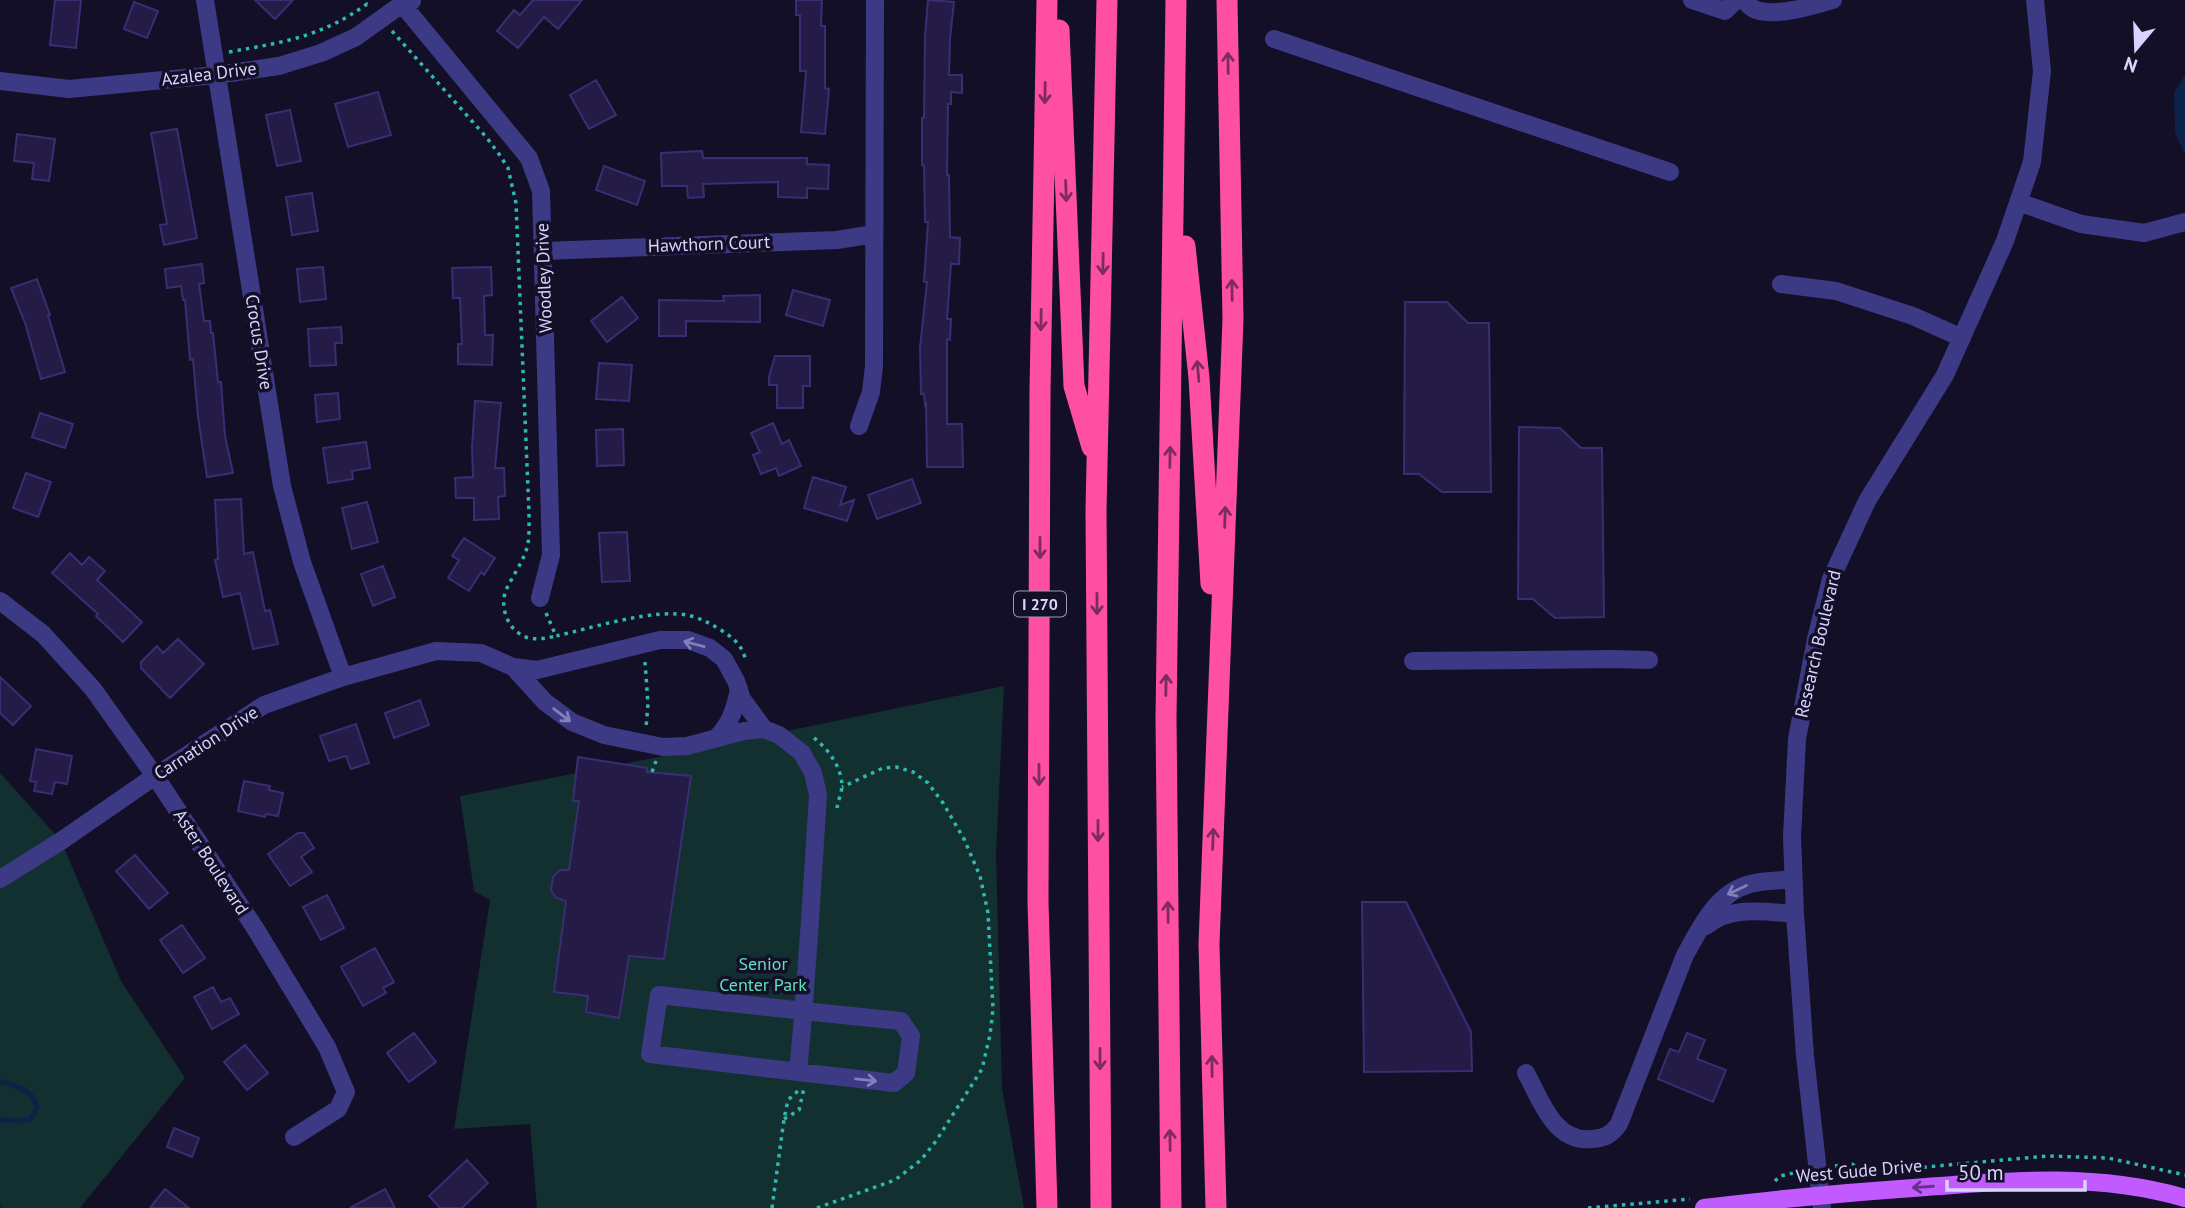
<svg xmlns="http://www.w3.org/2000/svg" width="2185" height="1208" viewBox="0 0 2185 1208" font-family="'PT Sans',sans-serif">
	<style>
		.green { fill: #12302f }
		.water { fill: #0c2248 }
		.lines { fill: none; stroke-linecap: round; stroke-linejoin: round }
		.stream { stroke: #0c2248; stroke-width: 5 }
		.building { fill: #241b47; stroke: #3b2d73; stroke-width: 2 }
		.path { stroke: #2fb8b0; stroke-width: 3.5; stroke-dasharray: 3.5 5; stroke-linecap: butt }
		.minor { stroke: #3d3a85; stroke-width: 18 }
		.major { stroke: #c25bff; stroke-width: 18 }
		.highway { stroke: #ff4fa3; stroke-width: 21 }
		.oneway { stroke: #7d2c5e }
		.oneway2 { stroke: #837fbc }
		.oneway3 { stroke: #623188 }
		.labels { text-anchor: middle; stroke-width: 7; stroke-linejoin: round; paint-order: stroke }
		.shield { fill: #130f26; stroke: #9e99be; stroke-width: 2 }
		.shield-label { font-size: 16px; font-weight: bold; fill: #d9d4ff }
		.street-label { font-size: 18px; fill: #d9d4ff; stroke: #130f26 }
		.park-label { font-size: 18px; fill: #5fe0c0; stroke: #130f26 }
	</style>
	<rect width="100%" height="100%" fill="#130f26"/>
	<path class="green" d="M1004,686L996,854L1002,1088L1024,1208H537L530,1124L454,1129L490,900L474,891L460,796L730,743Z
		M0,773L61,841L121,981L185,1078L80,1208H0Z"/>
	<path class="water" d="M2185,75V154L2175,133L2174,93Z"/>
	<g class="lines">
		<path class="stream" d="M0,1081C17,1087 33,1089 37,1108L30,1119L21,1121L0,1120
			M0,1206V1208"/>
	</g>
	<path class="building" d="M55,0H81L76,48L50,45Z
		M255,0H293L275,19Z
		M533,0H582L558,29L544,17L518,48L497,31L514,10L520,15Z
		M796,0H822L821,26H825V88L829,89L825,134L801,132L806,71H800V15H796Z
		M928,0L954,2L950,39L949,75H962V93L951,92V104H948L947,175H949L950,237L960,238L959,264H951L947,319H951L950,340L947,339V424H962L963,467H927L926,404L925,405L924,394H921L920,348L927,282H924L928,222H925L924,165H922V118H924L925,36Z
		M134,2L158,11L147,38L124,29Z
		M596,80L616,115L589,129L570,95Z
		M378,92L391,135L348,147L335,104Z
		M290,110L301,161L277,166L266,115Z
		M177,129L197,238L164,245L160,225L167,224L151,133Z
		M17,134L55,139L49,181L32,179L34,163L14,161Z
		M702,151L703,158H807V164L829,165L828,189L807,188V198L778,197V182L703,184L704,197L688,198L687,186H662L661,153Z
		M604,166L645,181L637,205L596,190Z
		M312,193L318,231L292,235L286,197Z
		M202,264L204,283L199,284L204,321H210L211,333H213L218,382H221L225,436L233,473L207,477L198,417L193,359L190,360L185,300H183L181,286L167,288L165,269Z
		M323,267L326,299L300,302L297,269Z
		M491,267L492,295L484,296L485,335H493L492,365L458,364V344H462L460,298H453L452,268Z
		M37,279L50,315H48L65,372L41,379L25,323L11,288Z
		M793,290L830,300L823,326L786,315Z
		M760,295V322L686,321V336H659V300L724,301L723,296Z
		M622,297L638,318L607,342L591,321Z
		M1405,302H1447L1468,323H1489L1491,492H1442L1419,474H1404Z
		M341,327L342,343H335L336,365L310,366L308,329Z
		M775,356H810V386H803V408H777V385H769V377Z
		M599,363L632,365L629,401L596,399Z
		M338,393L340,419L317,422L315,395Z
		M475,401L501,403L495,468H504L505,496L498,497L499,519L474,520V498H456L455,478L473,477L472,447Z
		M40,413L73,424L65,448L32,437Z
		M773,423L782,444L789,440L801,466L779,476L776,468L761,474L753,455L760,452L751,433Z
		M1519,427L1560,428L1581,448H1602L1604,617L1555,618L1533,599H1518Z
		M623,429L624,465L597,466L596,430Z
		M366,442L370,468L352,471L353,479L328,483L323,448Z
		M26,473L51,482L38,517L13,508Z
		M813,477L846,487L840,505L854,500L847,521L804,508Z
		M912,479L921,503L877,519L868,495Z
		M241,499L244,554L253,552L265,611L270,610L278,644L253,649L240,593L223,597L215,560L218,559L215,500Z
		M367,502L378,542L352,549L342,508Z
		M627,532L630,581L602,582L599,533Z
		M464,538L495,558L484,575L481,572L469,591L448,578L459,560L452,556Z
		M70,553L82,565L89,557L105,571L97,580L142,622L123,642L96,616L98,614L52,573Z
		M383,566L395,597L373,606L361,574Z
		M178,639L204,664L170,698L141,668V662L157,646L163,653Z
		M0,677L31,706L13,725L0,713Z
		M420,700L429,725L394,738L385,713Z
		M356,724L369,763L351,769L346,756L329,761L320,736Z
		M36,749L72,756L67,784L55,782L52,794L34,791L36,782L30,781Z
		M578,757L647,768V772L691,776L664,959L629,956L619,1018L586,1012L588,996L554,992L566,901L556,898L551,890L553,877L560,870H569L579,801H573Z
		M244,781L270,786L269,790L283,793L278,816L266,814L265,817L238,811Z
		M298,833H304L314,848L301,857L312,872L290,886L268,854Z
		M135,855L168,893L149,909L116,871Z
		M327,895L344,928L321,940L303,907Z
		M1362,902H1406L1471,1032L1472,1071L1364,1072Z
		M182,925L205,958L183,973L160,940Z
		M375,948L394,982L383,988L386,993L363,1006L341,967Z
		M213,987L221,1002L230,998L239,1014L212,1029L194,997Z
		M414,1033L436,1062L409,1082L387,1053Z
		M1687,1033L1705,1040L1697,1059L1726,1070L1713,1102L1658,1079L1670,1049L1679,1052Z
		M245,1045L268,1073L247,1090L224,1062Z
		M174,1128L199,1138L192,1157L167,1147Z
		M467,1160L488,1183L462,1208H440L429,1196Z
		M165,1189L189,1208H150Z
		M385,1189L395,1208H350Z"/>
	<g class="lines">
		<path class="path" d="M392,31L487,138L499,154L508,168L516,203L529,513C529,526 530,540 526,551C521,565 512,577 506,590C499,609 509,633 529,638C538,640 547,638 556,636
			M229,52C284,42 321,37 367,4L371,7
			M546,613L556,636C592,628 656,607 691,616C702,619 711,624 721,630C732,637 742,645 745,658
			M645,662L648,704L646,728
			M814,738C828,749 841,766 842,785C842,792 838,801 837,808
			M652,772L656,761
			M784,1119L799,1110L804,1088
			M1835,1166L1852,1164L1860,1170L1873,1171
			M1881,1171L2048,1156L2108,1158L2185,1175
			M1775,1181L1780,1176L1803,1171
			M772,1208L784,1119L788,1100L799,1090
			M817,1208L895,1180L921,1160L936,1141L982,1069L990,1035L993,1009L988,913L980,876L964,839L943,803L928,783L913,772L896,767L883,768L842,787
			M1588,1208L1690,1199"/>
		<path class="minor" d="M205,0L282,486L302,562L343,677
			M1692,0L1725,11L1736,0
			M1743,0C1747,3 1751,8 1756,10C1776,17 1813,6 1833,0
			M402,4L529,158L541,191L551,555L540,598
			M1274,39L1670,172
			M0,81L69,89L216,75L279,66L321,53L356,37L402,4L412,1
			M2018,202L2081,224L2144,233L2185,222
			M543,251L837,240L874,234
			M1781,284L1836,291L1913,316L1962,338
			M859,426L871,392L874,366L875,0
			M0,601L43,634L93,689L155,776L255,928L327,1047L346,1092L338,1109L294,1137
			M1413,661L1614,659L1649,660
			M513,667L545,702L572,722L604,735L663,747L687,746L744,731L764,729L779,735L802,753L813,773L818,795C812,888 807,980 798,1072L650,1054L659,995L804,1011L813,1012L901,1021L911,1036L906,1073L894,1083L798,1072
			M715,739C730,725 735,709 739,689
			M0,879L61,841L155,776L264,705L343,677L436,651L481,653L513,667L537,670L660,640H688L710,648L724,659L736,681L742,699L764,729
			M1706,926C1731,905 1765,912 1795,914
			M1526,1073C1541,1100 1554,1143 1592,1139C1605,1138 1611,1135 1619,1124L1685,955C1701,927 1716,893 1750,884C1763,880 1779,881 1793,879
			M1822,1208L1805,1056L1795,914L1792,837L1797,739L1816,639L1831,579L1867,501L1945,375L2005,241L2032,162L2042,71L2035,0"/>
		<path class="major" d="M1704,1208C1778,1199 1852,1192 1926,1187C2014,1180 2099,1173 2185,1198"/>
		<path class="highway" d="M1047,0L1040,391L1038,902L1047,1208
			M1059,30L1074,386L1092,447
			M1185,246L1199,378L1211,584
			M1101,1208L1096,511L1107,0
			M1171,1208L1166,718L1176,0
			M1216,1208L1209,944L1233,319L1227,0"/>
	</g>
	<defs><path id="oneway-shaft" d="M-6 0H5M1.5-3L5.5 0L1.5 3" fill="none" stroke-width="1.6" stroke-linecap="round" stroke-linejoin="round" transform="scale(1.75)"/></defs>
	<g class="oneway">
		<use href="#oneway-shaft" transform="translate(1228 63) rotate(-91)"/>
		<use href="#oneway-shaft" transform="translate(1045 93) rotate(91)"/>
		<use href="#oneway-shaft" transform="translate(1066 191) rotate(88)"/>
		<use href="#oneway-shaft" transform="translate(1103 264) rotate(91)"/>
		<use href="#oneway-shaft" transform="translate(1232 290) rotate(-91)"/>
		<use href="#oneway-shaft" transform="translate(1041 320) rotate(91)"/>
		<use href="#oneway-shaft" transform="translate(1198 371) rotate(-95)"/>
		<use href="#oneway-shaft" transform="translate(1170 457) rotate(-89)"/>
		<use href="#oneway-shaft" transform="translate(1225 517) rotate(-88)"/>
		<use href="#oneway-shaft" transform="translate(1040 548) rotate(90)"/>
		<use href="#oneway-shaft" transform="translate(1097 604) rotate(90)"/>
		<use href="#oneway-shaft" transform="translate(1166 685) rotate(-89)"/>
		<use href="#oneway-shaft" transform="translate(1039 775) rotate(90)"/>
		<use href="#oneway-shaft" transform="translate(1098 831) rotate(90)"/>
		<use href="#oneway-shaft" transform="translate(1213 839) rotate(-88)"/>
		<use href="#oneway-shaft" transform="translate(1168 912) rotate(-91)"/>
		<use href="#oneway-shaft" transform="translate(1100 1059) rotate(90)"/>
		<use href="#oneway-shaft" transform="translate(1212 1066) rotate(-91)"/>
		<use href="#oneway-shaft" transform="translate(1170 1140) rotate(-91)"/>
	</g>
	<g class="oneway2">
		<use href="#oneway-shaft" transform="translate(694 644) rotate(-165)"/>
		<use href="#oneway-shaft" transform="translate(562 715) rotate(37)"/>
		<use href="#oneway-shaft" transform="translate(1737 890) rotate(154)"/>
		<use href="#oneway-shaft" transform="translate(866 1080) rotate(6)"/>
	</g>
	<use class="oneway3" href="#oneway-shaft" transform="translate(1923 1187) rotate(176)"/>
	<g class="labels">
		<rect class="shield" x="1014" y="591.5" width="52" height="25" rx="5"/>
		<g class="shield-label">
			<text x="1040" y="610">I 270</text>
		</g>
		<g class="street-label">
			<text transform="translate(209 74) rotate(-7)" y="6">Azalea Drive</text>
			<text transform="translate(709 244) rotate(-2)" y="6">Hawthorn Court</text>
			<text transform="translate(544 278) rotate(-92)" y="6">Woodley Drive</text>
			<text transform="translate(259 342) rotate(81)" y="6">Crocus Drive</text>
			<text transform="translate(1818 644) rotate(-77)" y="6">Research Boulevard</text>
			<text transform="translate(206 743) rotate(-33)" y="6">Carnation Drive</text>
			<text transform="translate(211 862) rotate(57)" y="6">Aster Boulevard</text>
			<text transform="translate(1859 1171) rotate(-5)" y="6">West Gude Drive</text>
		</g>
		<g class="park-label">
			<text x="763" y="970">Senior<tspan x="763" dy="21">Center Park</tspan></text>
		</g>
	</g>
	<g transform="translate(2136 49) rotate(199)" stroke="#130f26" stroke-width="5" paint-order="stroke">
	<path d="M0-5L12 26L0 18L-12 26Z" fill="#d9d4ff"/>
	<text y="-10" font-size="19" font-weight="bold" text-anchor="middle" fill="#d9d4ff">N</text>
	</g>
	<path d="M1947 1180v10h138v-10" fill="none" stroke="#d9d4ff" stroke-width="3.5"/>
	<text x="1958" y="1180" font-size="21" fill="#d9d4ff" stroke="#130f26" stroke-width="5" paint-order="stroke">50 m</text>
</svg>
